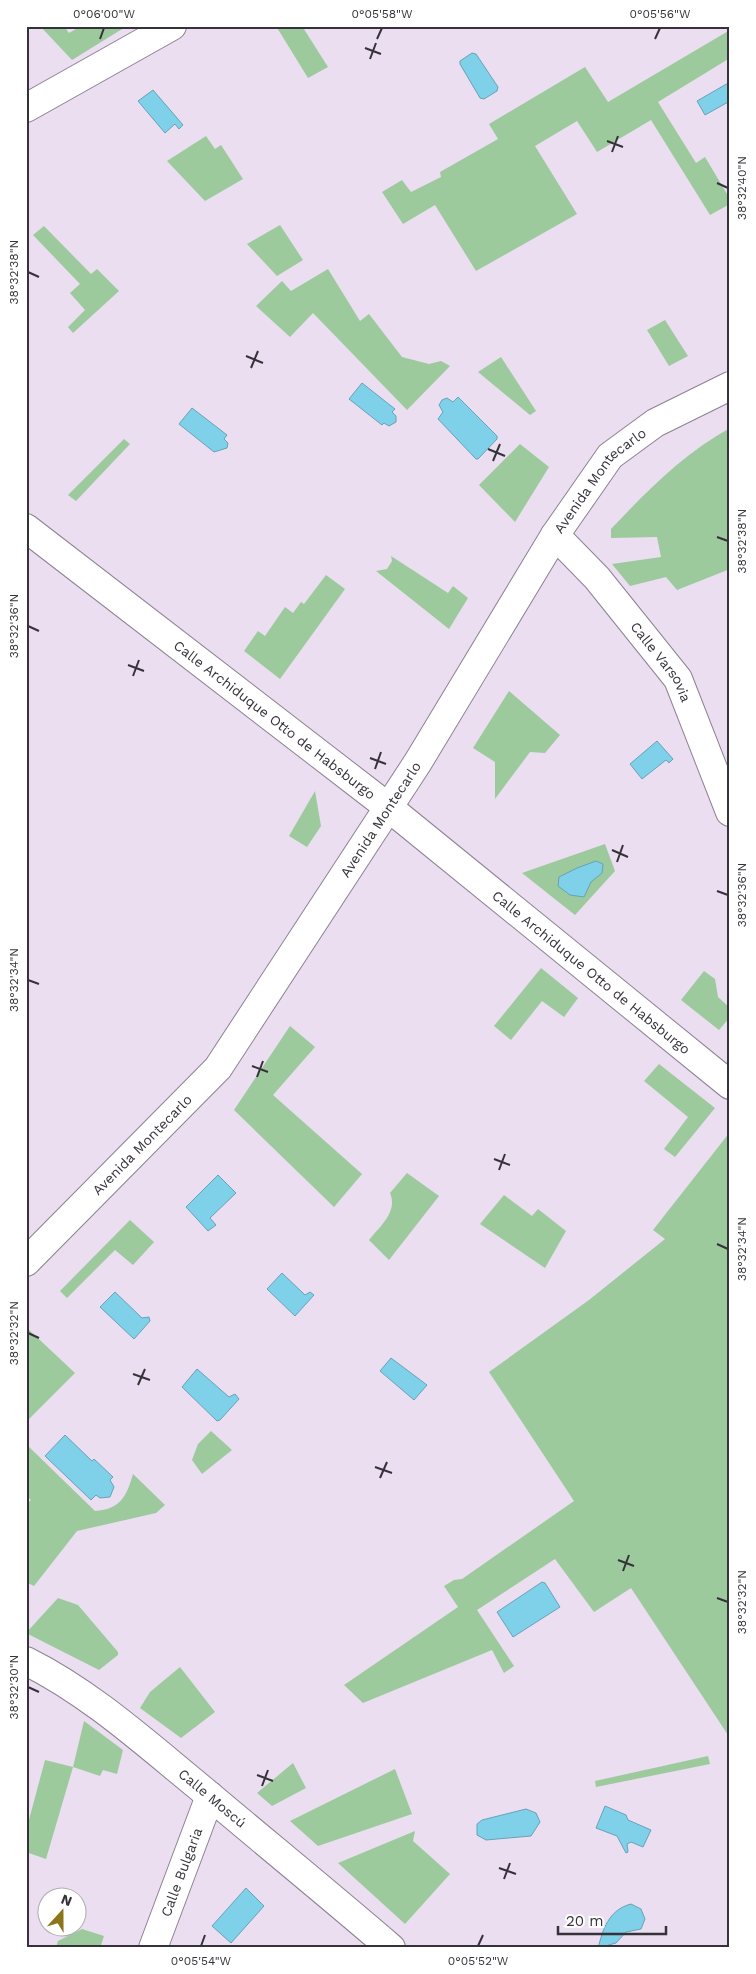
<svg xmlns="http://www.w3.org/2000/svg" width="756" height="1974" viewBox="0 0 756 1974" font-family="'Work Sans',sans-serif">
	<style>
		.green { fill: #9cca9d }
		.water { fill: #7fd1ea; stroke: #69a1b5 }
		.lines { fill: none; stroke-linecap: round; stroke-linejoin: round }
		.minor-casing { stroke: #8d8292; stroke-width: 30 }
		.minor { stroke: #fff; stroke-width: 28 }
		.ticks { fill: none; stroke: #363239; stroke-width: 2 }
		.labels { text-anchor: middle; stroke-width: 4.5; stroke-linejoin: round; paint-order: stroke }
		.street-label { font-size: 14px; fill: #363239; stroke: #fff }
		.neatline { fill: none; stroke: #363239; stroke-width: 2 }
		.ticks-label { font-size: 12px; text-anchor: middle; fill: #363239 }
	</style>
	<rect width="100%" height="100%" fill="#eadef0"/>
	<path class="green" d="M40,26H64L69,33L81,26H127L72,60Z
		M276,26H302L328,67L308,78Z
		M730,30V58L658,102L696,163L705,157L730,199V204L710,215L651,120L597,152L577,121L535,146L577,214L476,271L435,205L403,224L382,192L402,180L411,192L441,177L440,172L498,139L489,124L585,67L608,102Z
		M206,136L215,149L221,145L243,179L205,201L167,161Z
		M280,225L303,260L277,276L247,244Z
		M44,226L91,274L97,269L119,291L73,333L68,327L85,310L70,293L80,284L33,235Z
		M328,269L360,321L369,314L402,357L429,364L441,361L450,366L407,410L313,313L290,337L256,306L282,281L291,291Z
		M665,320L688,356L669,366L647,330Z
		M501,357L536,411L530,415L478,372Z
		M730,428V569L677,590L666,577L630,586L612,564L661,557L657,537L611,538V529C648,490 683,454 730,428Z
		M124,439L130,444L76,501L68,495Z
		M520,444L549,467L515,522L479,485Z
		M391,556L448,593L453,586L468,598L449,629L376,571L387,569L392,561Z
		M326,575L345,589L280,679L244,651L258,631L265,636L285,607L293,613L301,602L304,604Z
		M509,691L560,735L545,753L530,752L495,799V762L473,748Z
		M315,791L321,826L307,847L289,836Z
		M605,844L615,871L575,915L522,873Z
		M541,968L578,998L564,1017L542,1001L511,1040L494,1026Z
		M704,971L715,979L718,997L730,1008V1017L719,1030L681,1000Z
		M290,1026L315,1047L273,1095L362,1174L334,1207L234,1110Z
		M659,1064L715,1108L675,1157L664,1149L688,1117L644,1081Z
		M730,1132V1738L631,1588L594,1612L555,1559L477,1610L514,1666L504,1673L492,1650L363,1703L344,1685L458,1607L444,1586L454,1580L462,1579L574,1501L489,1372L589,1300L665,1239L653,1230Z
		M407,1173L439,1196L389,1260L369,1240C380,1226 398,1212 390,1193Z
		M504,1195L532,1216L538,1209L566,1231L545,1268L480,1224Z
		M130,1220L154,1242L133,1265L115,1250L67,1298L60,1291Z
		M26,1327L75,1373L26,1422Z
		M211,1431L232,1450L202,1474L192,1460L198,1444Z
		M26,1444L95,1511C120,1509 126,1498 133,1474L165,1505L156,1513L77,1531L34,1586L26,1582V1505L31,1500L26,1495Z
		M58,1598L78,1605L118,1652V1655L99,1670L26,1633Z
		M180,1667L215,1712L181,1738L140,1708L150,1692Z
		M84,1721L123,1750L117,1774L103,1770L100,1776L73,1767L46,1859L26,1852V1831L45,1760L73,1767Z
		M708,1756L710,1764L596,1787L595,1781Z
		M293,1763L306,1788L272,1806L257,1793Z
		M395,1769L412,1814L318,1846L290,1821Z
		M415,1831L413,1841L450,1874L405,1924L338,1863Z
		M82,1929L104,1936L100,1948H56L58,1941Z"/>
	<path class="water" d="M472,53L476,54L498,87L497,91L484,99L480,98L460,64V61Z
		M730,82V101L705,115L697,101Z
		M153,90L183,125L179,129L175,124L165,133L138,101Z
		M362,383L395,409L392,412L396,416V422L389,426L384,423L382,425L349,399Z
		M458,397L497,436V439L478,459H476L438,419L443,412L439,405L442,400L447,398L453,402Z
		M192,408L227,435L224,439L228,443L227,448L214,452L179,424Z
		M657,741L673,759L669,763L666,760L642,779L630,764Z
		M596,861L603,864L602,873L591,882L584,897L570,895L558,886L559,877L577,868Z
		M218,1175L236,1193L210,1218L216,1225L208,1231L186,1207Z
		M282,1273L305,1295L310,1292L314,1295L295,1316L267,1289Z
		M115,1292L142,1318L149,1317L150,1321L134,1339L100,1307Z
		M391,1358L427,1385L414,1400L380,1371Z
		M197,1369L229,1397L235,1394L239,1399L220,1420L217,1421L182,1387Z
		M65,1435L92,1461L94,1459L113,1477L110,1480L114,1487L110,1497L100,1498L96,1495L91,1500L45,1456Z
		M542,1582L545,1583L560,1607L513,1637L497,1612Z
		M605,1806L626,1815L628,1820L651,1830L643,1847L631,1842L627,1844L628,1852L626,1853L617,1836L596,1828Z
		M526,1809L536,1813L540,1822L531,1836L486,1840L477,1835V1824L482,1820Z
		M246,1888L264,1906L231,1943L212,1926Z
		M631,1904L641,1909L645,1919L641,1929L626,1932L616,1943L598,1948C603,1930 608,1910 631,1904Z"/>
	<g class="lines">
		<defs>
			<g id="minor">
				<path d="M26,108L172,26"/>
				<path id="s1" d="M26,528L388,807L730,1085"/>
				<path id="s2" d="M555,535L597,578L678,679L730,812"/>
				<path id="s3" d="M26,1262L218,1068L418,762L555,535L610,456L655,423L730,386"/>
				<path id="s4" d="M26,1661C90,1693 143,1741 198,1786C262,1840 327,1893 391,1948"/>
				<path id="s5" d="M153,1948L210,1796"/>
			</g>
		</defs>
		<use href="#minor" class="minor-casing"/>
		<use href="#minor" class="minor"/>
	</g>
	<path class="ticks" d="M100,39L104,28M377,39L382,28M655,39L660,28M365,48L381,54M370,59L376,43M607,141L623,147M612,152L618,136M717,183L728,188M28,272L39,277M246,356L263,363M251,368L258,351M488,449L505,456M493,461L500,444M717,537L728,541M28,626L39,631M128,665L144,671M133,676L139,660M370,758L386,764M375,769L381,752M612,850L628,857M617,862L623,845M717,891L728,895M28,980L39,984M252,1066L268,1072M257,1077L263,1061M494,1159L510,1165M499,1170L505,1154M717,1244L728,1249M28,1333L39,1338M133,1374L150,1380M138,1385L145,1369M375,1467L392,1473M380,1478L387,1462M618,1560L634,1566M623,1571L629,1555M717,1598L728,1602M28,1687L39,1692M257,1775L273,1781M262,1786L268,1770M499,1868L516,1874M504,1879L510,1863M201,1946L205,1935M478,1946L483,1935"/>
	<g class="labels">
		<g class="street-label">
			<text dy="5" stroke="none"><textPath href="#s3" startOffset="975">Avenida Montecarlo</textPath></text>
			<text dy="5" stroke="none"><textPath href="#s2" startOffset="166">Calle Varsovia</textPath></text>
			<text dy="5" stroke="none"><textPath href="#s1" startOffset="314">Calle Archiduque Otto de Habsburgo</textPath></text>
			<text dy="5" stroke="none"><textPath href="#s3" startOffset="570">Avenida Montecarlo</textPath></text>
			<text dy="5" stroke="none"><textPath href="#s1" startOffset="719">Calle Archiduque Otto de Habsburgo</textPath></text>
			<text dy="5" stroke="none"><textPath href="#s3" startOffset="165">Avenida Montecarlo</textPath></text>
			<text dy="5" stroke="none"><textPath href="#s4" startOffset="232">Calle Moscú</textPath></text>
			<text dy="5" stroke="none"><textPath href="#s5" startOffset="81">Calle Bulgaria</textPath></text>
		</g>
	</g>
	<rect width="756" height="1974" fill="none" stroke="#ffffff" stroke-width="55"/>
	<g transform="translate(62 1912) rotate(21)"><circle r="24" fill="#ffffff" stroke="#afadb0"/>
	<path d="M0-4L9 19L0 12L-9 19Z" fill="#8d7519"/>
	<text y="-8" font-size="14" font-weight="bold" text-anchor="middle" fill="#363239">N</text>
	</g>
	<path d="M558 1926v8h108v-8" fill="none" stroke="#363239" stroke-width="2.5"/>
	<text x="566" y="1926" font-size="15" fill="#363239" stroke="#ffffff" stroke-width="4" paint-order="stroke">20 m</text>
	<rect x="28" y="28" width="700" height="1918" class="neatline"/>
	<g class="ticks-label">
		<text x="104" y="18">0°06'00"W</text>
		<text x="382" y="18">0°05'58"W</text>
		<text x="660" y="18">0°05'56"W</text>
		<text transform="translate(742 188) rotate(-90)" y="4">38°32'40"N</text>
		<text transform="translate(14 272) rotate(-90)" y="4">38°32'38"N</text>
		<text transform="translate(742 541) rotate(-90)" y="4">38°32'38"N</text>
		<text transform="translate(14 626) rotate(-90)" y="4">38°32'36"N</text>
		<text transform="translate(742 895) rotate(-90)" y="4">38°32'36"N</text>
		<text transform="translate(14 980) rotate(-90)" y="4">38°32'34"N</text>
		<text transform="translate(742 1249) rotate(-90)" y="4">38°32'34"N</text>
		<text transform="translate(14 1333) rotate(-90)" y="4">38°32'32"N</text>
		<text transform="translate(742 1602) rotate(-90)" y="4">38°32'32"N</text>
		<text transform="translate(14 1687) rotate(-90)" y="4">38°32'30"N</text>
		<text x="201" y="1965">0°05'54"W</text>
		<text x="478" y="1965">0°05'52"W</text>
	</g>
</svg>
